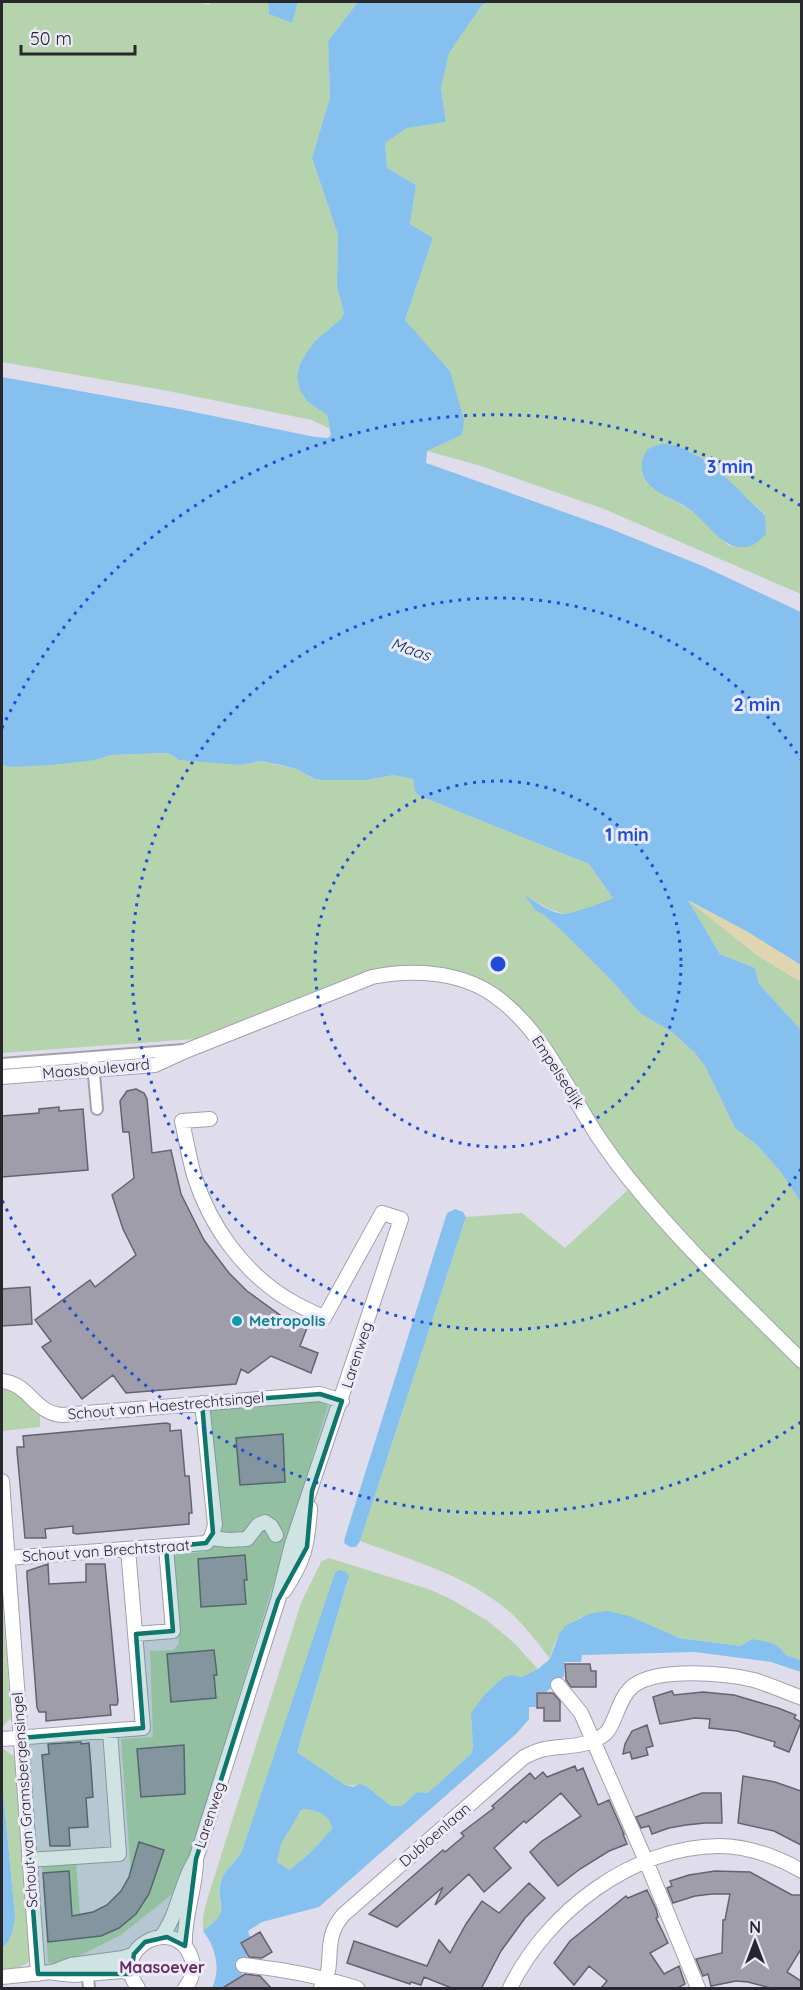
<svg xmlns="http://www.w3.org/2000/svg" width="803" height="1990" viewBox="0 0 803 1990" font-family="Quicksand,sans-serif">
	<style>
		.green { fill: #b5d3ad; fill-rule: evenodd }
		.sand { fill: #dfd5b0 }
		.water { fill: #85c0ef; fill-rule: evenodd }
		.building { fill: #a09dab; stroke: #656370; stroke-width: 1.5 }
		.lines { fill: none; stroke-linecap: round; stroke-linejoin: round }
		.pedestrian-casing { stroke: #a3a0ae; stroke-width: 14 }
		.minor-casing { stroke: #a3a0ae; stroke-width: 16 }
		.pedestrian { stroke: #fff; stroke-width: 10 }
		.minor { stroke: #fff; stroke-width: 14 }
		.marked { fill: #0f766e; fill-opacity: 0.2; stroke: #0f766e; stroke-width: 4.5; stroke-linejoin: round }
		.ring { fill: none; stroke: #1d4ed8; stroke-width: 3; stroke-dasharray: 3 6 }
		.culture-dot { fill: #0f9aa8; stroke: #ece9f9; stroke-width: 2 }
		.labels { text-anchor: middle; stroke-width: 6; stroke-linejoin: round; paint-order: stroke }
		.street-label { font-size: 15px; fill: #28272c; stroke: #ece9f9 }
		.culture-label { font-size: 15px; font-weight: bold; fill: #0d838f; stroke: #ece9f9; text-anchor: start }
		.water-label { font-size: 16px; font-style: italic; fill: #00304e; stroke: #ece9f9 }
		.neighbourhood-label { font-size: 16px; font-weight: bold; fill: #66305e; stroke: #ece9f9 }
		.centre { fill: #1d4ed8; stroke: #ece9f9; stroke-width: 3 }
		.ring-label { font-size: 18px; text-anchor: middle; font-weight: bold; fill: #1d4ed8; stroke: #ece9f9; stroke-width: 6; stroke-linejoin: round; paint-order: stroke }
	</style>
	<rect width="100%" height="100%" fill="#dfdceb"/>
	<path class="green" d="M2,2H196L210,5L208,2H268L269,14L292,23L298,2H358L328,41L330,97L312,158L338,235L337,287L344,313L341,319L316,340L300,364V391L308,402L327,415L330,432V429L312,420L163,390L2,362Z
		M490,2H801V594L604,509L481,466L427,451L462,435L450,371L405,320L433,238L410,224L416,185L387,168L385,143L407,128L446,122L441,88L449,53L482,5ZM646,451H689L716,470L765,514L736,547L728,545C715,532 702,516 686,507C663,493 631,487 646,451Z
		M164,753L170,754L178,759L241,765L260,761L297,769L313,779L324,780H366L394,775L413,779L415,792L420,796L589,864L613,898L573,914H564L549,909L526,896L536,911L544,915L566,935L610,979L640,1013L673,1033L694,1052L705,1066L735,1128L757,1145L780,1171L801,1202V1352C751,1299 695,1250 648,1194C605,1141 570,1080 533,1023C521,1009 508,995 492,985C455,964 405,963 365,973L194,1039L2,1053V765L10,767L96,760L110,755Z
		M688,900L757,955L801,982V1030L759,984L755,968L720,954Z
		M629,1189L689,1253L801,1368V1660L786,1655L778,1646L752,1639L742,1646L679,1638L581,1617C576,1621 570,1623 565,1627C557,1634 552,1649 550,1659C538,1643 525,1626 511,1613C469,1576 412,1560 360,1541L466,1217L522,1213L565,1248Z
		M2,1389C18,1391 28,1404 40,1415V1427L2,1431Z
		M321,1400L328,1406L180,1888L121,1935L59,1966L48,1962L42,1866L76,1861L80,1914L102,1912L132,1888L121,1739L153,1737L150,1651L174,1650L179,1643L174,1556L179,1554L204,1552L219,1540L209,1413L215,1407Z
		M329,1558L428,1589L449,1598L488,1621L514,1643L538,1669L522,1677L512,1675L504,1677L485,1694L471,1713L473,1747L471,1754L428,1793L417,1792L402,1806H391L366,1786L345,1785L297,1752L349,1577L280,1741L242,1851C236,1862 225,1870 222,1878C211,1908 236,1907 203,1931V1917L207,1900L301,1603L321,1562Z
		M2,1594L11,1718L2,1727Z
		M2,1748L15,1757L31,1958C26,1969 12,1968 2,1969V1948L6,1944L15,1917L2,1780Z
		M302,1809C314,1809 331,1815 332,1829L311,1852L290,1870L277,1862L281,1844Z"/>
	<path class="sand" d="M688,900L748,932L801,965V982L757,955Z"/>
	<path class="water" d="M268,2H298L292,23L269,14Z
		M358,2H490L482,5L449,53L441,88L446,122L407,128L385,143L387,168L416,185L410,224L433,238L405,320L450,371L464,420L462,435L427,451L426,463L606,527L705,567L801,612V965L748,932L688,900L720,954L755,968L759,984L801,1030V1202L780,1171L757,1145L735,1128L705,1066L694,1052L673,1033L640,1013L610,979L566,935L544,915L536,911L525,895C536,902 549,912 563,914C570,915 604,902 613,898L589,864L420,796L415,792L413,779L394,775L366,780H324L314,779L297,769L281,765L260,761L241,765L179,760L170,754L164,753L110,755L96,760L50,765L10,767L2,765V377L179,409L315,437L328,438L331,435L327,415L308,402L300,391L297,377L300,364L307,352L316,340L341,319L344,313L337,287L338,235L312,158L330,97L328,41Z
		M665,444C705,449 736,489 765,515L766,534C758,542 751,549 738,547C720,545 704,519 688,508C669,495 635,490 643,458C646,447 655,445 665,444Z
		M455,1209L463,1212L466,1217L360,1541L356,1547H350L344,1543L345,1537L447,1213Z
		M339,1570L346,1572L349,1576L297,1752L345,1785L354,1787L359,1784L366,1786L391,1806H402L417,1792L428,1793L471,1754L473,1747L471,1713L485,1694L504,1677L512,1675L522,1677L538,1669L550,1659L559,1634L565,1626L589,1614L607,1611L629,1616L679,1638L741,1646L752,1639L768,1642L778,1646L786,1655L801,1660V1672L771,1662L695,1652L582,1655L581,1662H564V1676L546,1692H536V1707H529V1719L517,1733L319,1907L262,1922L248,1931L250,1937L240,1943L248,1957L241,1960L242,1975L230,1983L233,1988H212C221,1969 216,1948 203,1931C236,1907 212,1908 222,1878C225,1870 236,1862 242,1851L335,1573ZM302,1809C314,1809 331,1815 332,1829L311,1852L290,1870L277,1862L281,1844Z
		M2,1780L15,1917C13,1929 12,1940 2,1948Z"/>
	<path class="building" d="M136,1089L144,1093L147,1099L152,1153L171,1150L181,1194L204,1240L229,1273L247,1291L283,1317L307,1328L300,1346L318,1353L311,1373L271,1356L248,1373L241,1369L236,1384L126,1393L113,1375L82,1399L42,1347L51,1341L35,1320L90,1280L95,1287L136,1255L123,1229L112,1195L134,1178L129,1132H123L120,1101L127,1091Z
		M59,1107V1111L83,1109L88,1170L2,1177V1116L39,1113V1109Z
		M30,1287L32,1324L2,1326V1289Z
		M166,1423L170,1424V1431L181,1430L185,1476H189L192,1513H189V1524L77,1534L73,1533V1526L45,1529L46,1538H25L17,1451V1447H24L23,1436Z
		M283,1434L285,1482L240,1485L236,1438Z
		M245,1555L247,1580H244L246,1604L201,1607L198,1559Z
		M48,1564L49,1584L86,1582V1564H105L118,1701L117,1705H110L111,1715L46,1721V1712H39L37,1707L27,1576V1571Z
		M214,1650L217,1675H214L216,1698L171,1702L167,1654Z
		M565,1664H590L591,1671H596V1687H571L566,1680Z
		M672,1691L674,1695L703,1692L734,1695L778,1708L796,1715L794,1718L801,1722L789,1752L774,1746L775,1742L737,1731L709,1728L710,1719L695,1718L660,1724L653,1697Z
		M537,1693H553L560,1701V1721H544V1708H537Z
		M647,1725L653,1746L646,1748L648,1755L632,1759L630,1752L623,1754L625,1744L632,1731Z
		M81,1742V1744L89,1743L91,1767L93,1797L86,1798L88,1827L69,1828L70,1846H50L42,1755L49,1754L48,1744Z
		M184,1745L185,1794L141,1797L137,1749Z
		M575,1766L577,1771L583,1768L598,1805L609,1800L624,1834H623L627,1844L609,1851L580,1869L558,1886L530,1852L542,1841L581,1816L561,1793L526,1823L524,1821L494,1848L511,1868L484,1892L469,1874L435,1905L443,1887L397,1927L369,1914L443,1850L445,1852L464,1836L461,1833L494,1808L492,1806L530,1773L535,1779L543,1772L547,1777Z
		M743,1776L775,1782L801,1791V1845L774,1831L738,1823Z
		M702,1793H721L722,1823H705L686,1825L669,1828L652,1834L649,1826L641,1828L636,1817Z
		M139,1842L164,1850L149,1894L136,1914L119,1928L101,1936L48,1942L43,1873L69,1871L72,1916L93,1912L107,1905L121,1891L129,1877Z
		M715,1871L750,1872L792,1895H801V1949L787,1972L801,1981V1989H774L748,1982L736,1981L711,1986L708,1974L703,1976L696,1959L722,1953L723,1920H725L730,1894H712L695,1896L673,1903L667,1888L672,1886L670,1881L689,1875Z
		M529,1883L545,1898L525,1918L501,1951L481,1989H454L424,1977L421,1985L411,1982L410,1984L347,1963L354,1941L427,1966L439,1940L450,1953L466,1924L482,1901L499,1913Z
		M647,1890L656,1909L658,1917L656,1918L668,1943L650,1953L664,1974L679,1966L685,1984L676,1989H600L607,1981L589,1966L574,1985L554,1963L570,1941L626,1896L628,1898Z
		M260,1932L272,1952L262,1958L249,1957L241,1943Z
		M245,1974L260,1976L272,1989H221Z"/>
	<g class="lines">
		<defs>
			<path id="pedestrian" d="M93,1063L97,1109
				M2,1064L184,1050
				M88,1978L89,1988"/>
			<path id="minor" d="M2,1077L155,1065L188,1050L372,977C412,969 460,971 495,996C544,1031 567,1090 599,1138C610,1154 622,1171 635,1186C685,1248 745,1304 802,1361
				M2,1381C30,1384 34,1413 62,1415L320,1394L342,1401
				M2,1481L38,1974
				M211,1538L228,1540L247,1539L258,1525L265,1522L271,1526L276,1535
				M7,1558L206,1543L211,1538L215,1525L202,1403
				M284,1591C305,1560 308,1543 310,1508
				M136,1634L173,1631L166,1547
				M558,1685L581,1713L646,1861L698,1988
				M2,1739L143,1728L128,1549
				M29,1860L119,1854L110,1731
				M161,1937C179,1914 180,1883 196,1859L278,1600L292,1544L401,1219L382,1213L324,1318C313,1312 301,1307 291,1301C244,1274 210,1226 194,1175C189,1158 186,1139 182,1121L210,1119
				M185,1946C183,1918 196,1889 196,1860
				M243,1965C283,1969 320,1976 357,1988
				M54,1973L74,1975L123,1971L131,1974
				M2,1977L52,1972L71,1965L123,1958L134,1954
				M138,1988C108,1948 175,1914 191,1957C195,1968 192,1980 185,1988
				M321,1988C334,1968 326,1952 333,1932C335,1926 339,1920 343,1915L524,1757C530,1754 538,1750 545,1749C566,1745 589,1748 606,1733C615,1725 618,1698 633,1686C658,1667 725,1673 754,1680C770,1685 786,1692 802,1698
				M510,1988C547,1912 632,1847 719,1846C749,1846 777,1857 802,1871"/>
		</defs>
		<use href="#pedestrian" class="pedestrian-casing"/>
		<use href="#minor" class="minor-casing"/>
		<use href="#pedestrian" class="pedestrian"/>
		<use href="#minor" class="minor"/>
	</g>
	<path class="marked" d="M320,1394L342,1401L312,1491L307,1547L278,1600L196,1859L185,1946L167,1937L145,1942L134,1954L131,1974H38L20,1738L143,1728L136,1634L173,1631L166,1547L206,1543L213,1533L202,1403Z"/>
	<g class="ring">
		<circle cx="498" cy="964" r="183"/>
		<path d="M801 1169A366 366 0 1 1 801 759"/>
		<path d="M801 1422A549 549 0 0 1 2 1200M2 728A549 549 0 0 1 801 506"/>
	</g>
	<circle class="culture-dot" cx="237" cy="1321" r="6"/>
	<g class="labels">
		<g class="street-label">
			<text transform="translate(96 1069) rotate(-5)" y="5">Maasboulevard</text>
			<text transform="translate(558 1072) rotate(57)" y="5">Empelsedijk</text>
			<text transform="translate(357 1355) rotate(-72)" y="5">Larenweg</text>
			<text transform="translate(166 1406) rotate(-5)" y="5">Schout van Haestrechtsingel</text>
			<text transform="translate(106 1551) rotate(-4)" y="5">Schout van Brechtstraat</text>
			<text transform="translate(25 1800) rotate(-94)" y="5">Schout van Gramsbergensingel</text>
			<text transform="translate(210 1815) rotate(-72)" y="5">Larenweg</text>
			<text transform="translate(435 1835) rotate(-41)" y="5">Dubloenlaan</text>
		</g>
		<g class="culture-label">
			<text x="249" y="1326">Metropolis</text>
		</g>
		<g class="water-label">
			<text transform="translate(411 649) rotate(19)" y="6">Maas</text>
		</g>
		<g class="neighbourhood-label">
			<text x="162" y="1973">Maasoever</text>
		</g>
	</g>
	<circle cx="498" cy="964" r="9" class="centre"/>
	<g class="ring-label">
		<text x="730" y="473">3 min</text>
		<text x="757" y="711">2 min</text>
		<text x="627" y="841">1 min</text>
	</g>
	<rect width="803" height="1990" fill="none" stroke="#28272c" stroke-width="6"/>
	<g transform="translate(755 1942)" stroke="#ece9f9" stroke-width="4.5" paint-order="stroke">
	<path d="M0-4.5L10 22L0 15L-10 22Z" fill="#28272c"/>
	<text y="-9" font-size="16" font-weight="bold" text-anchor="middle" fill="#28272c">N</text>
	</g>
	<path d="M21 45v9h114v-9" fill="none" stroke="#28272c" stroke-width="3"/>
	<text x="30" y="45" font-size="18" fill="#28272c" stroke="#ece9f9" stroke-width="4.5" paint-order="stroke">50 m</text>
</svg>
